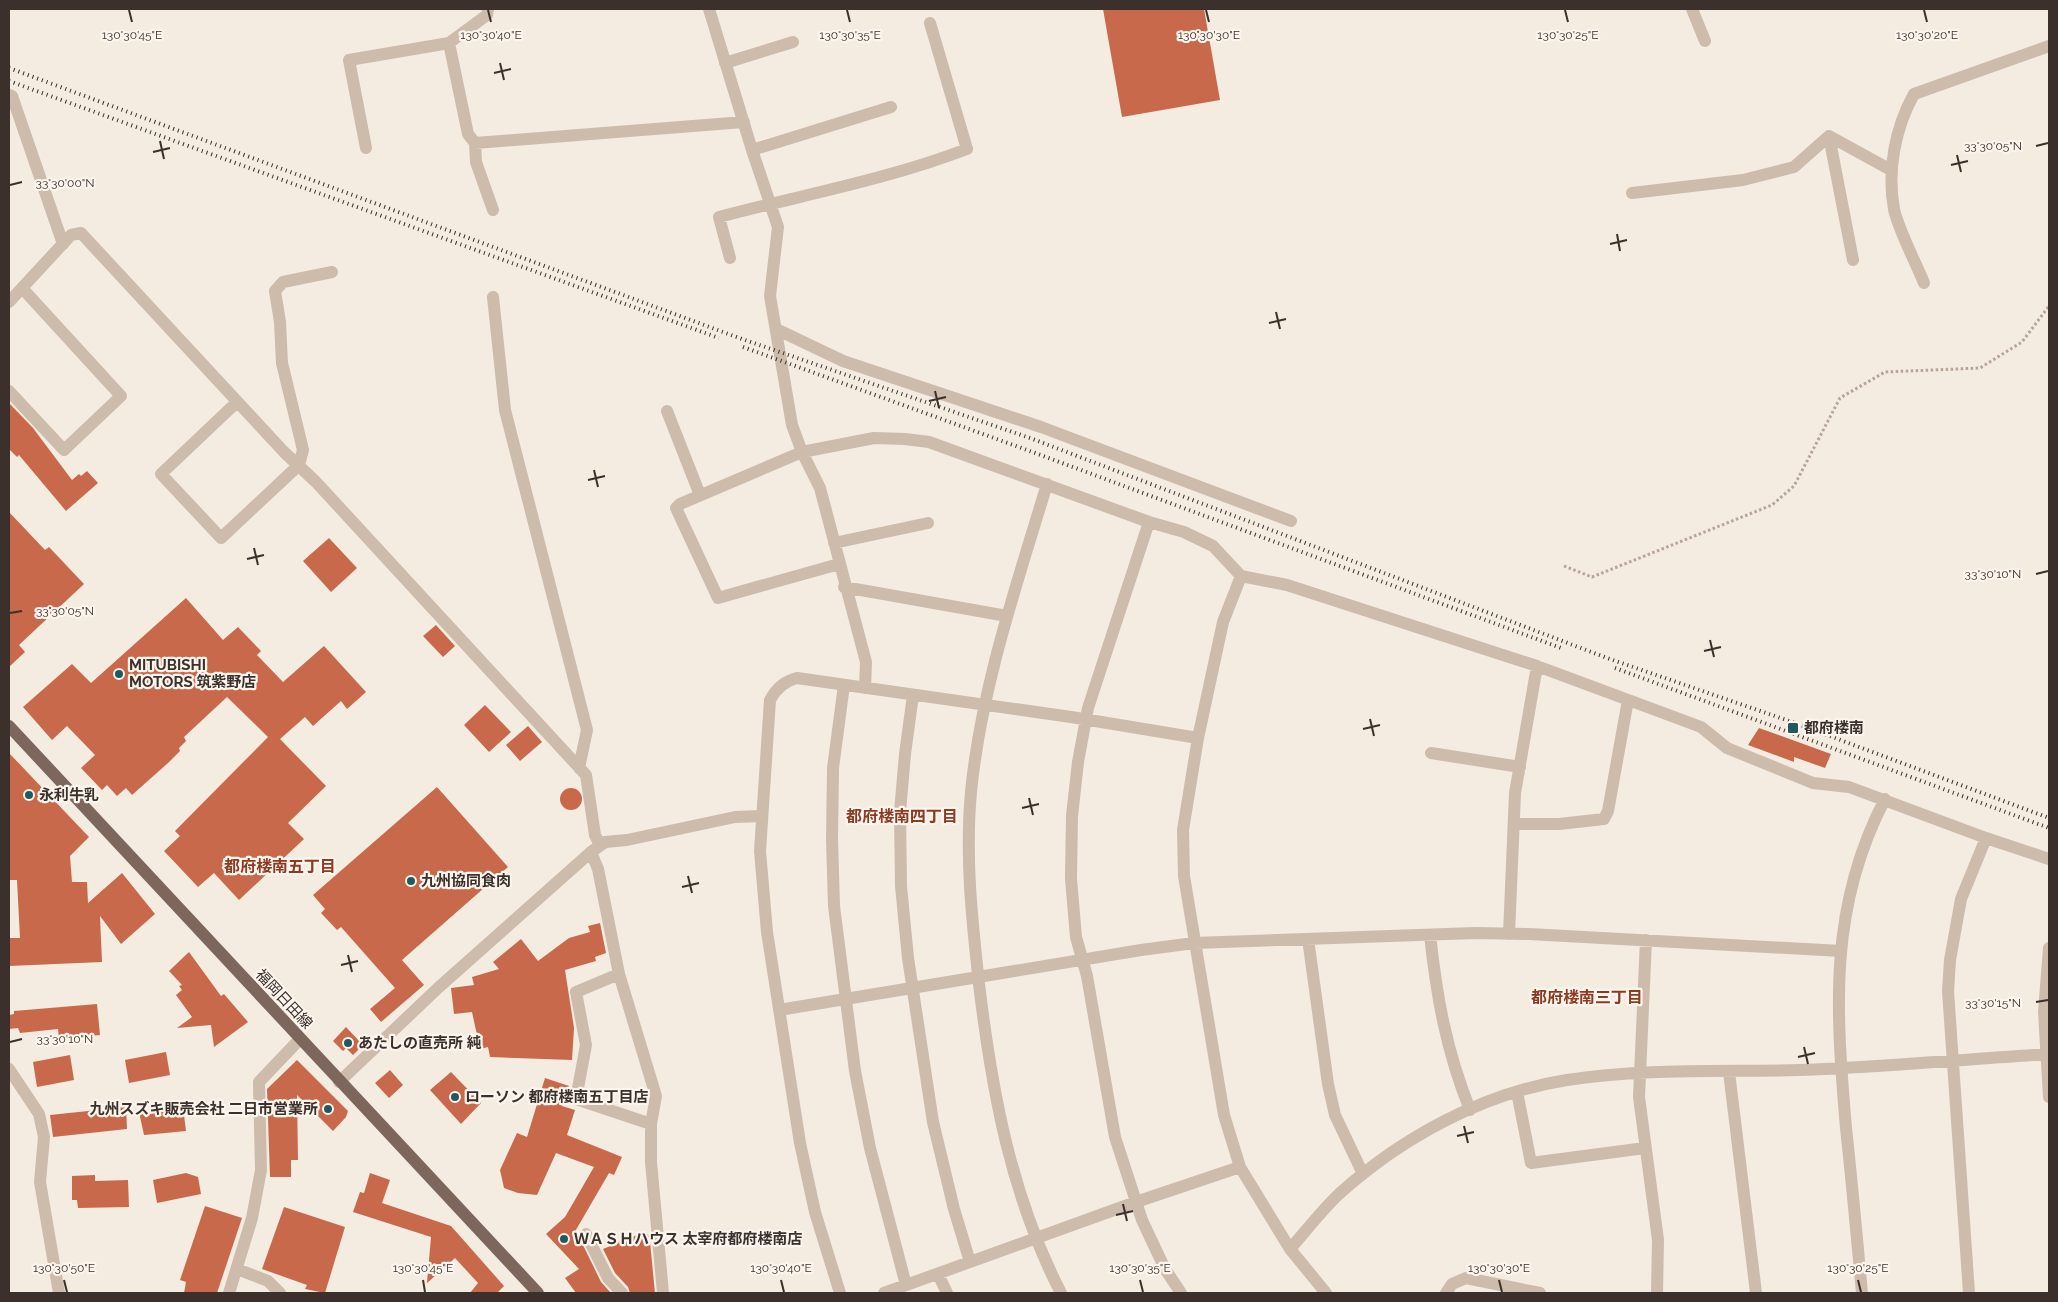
<svg xmlns="http://www.w3.org/2000/svg" width="2058" height="1302" viewBox="0 0 2058 1302" font-family="Raleway,'Noto Sans JP',sans-serif">
	<style>
		.building { fill: #c8694b }
		.lines { fill: none; stroke-linecap: round; stroke-linejoin: round }
		.path { stroke: #b9a596; stroke-width: 3; stroke-dasharray: 2.5 2.5; stroke-linecap: butt }
		.minor { stroke: #cdbbac; stroke-width: 12 }
		.major { stroke: #7d675c; stroke-width: 12 }
		.rail { stroke: #3b302b; stroke-width: 4; stroke-dasharray: 1 4; stroke-linecap: butt }
		.ticks { fill: none; stroke: #3b302b; stroke-width: 2 }
		.poi-dot { fill: #1f5a5e; stroke: #fbf5ee; stroke-width: 2 }
		.labels { text-anchor: middle; stroke-width: 4.5; stroke-linejoin: round; paint-order: stroke }
		.poi-label { font-size: 15px; font-weight: bold; fill: #3b302b; stroke: #fbf5ee; text-anchor: start }
		.street-label { font-size: 15px; fill: #3b302b; stroke: #fbf5ee }
		.neighbourhood-label { font-size: 16px; font-weight: bold; fill: #8c3b22; stroke: #fbf5ee }
		.ticks-label { font-size: 12px; text-anchor: middle; fill: #3b302b; stroke: #fbf5ee; stroke-width: 4.5; stroke-linejoin: round; paint-order: stroke }
	</style>
	<rect width="100%" height="100%" fill="#f4ebe1"/>
	<path class="building" d="M1103,9H1204L1220,100L1122,117Z
		M9,403L33,428L72,480L79,474L81,476L87,471L98,483L66,511L19,455L17,457L9,449Z
		M9,512L45,550L49,547L84,584L19,645L25,652L9,667Z
		M329,538L357,568L331,592L303,561Z
		M186,598L223,640L238,627L261,651L257,655L283,682L324,646L366,692L347,709L341,701L313,726L305,717L280,739L326,786L288,823L304,839L239,900L214,873L198,887L164,851L180,836L175,831L268,737L227,697L184,737L186,741L179,748L180,751L168,763L132,795L126,788L117,796L107,785L102,790L81,768L95,755L67,726L52,740L23,707L72,664L91,683Z
		M436,625L455,646L443,657L423,636Z
		M485,705L511,732L489,752L464,725Z
		M528,726L542,742L520,761L506,745Z
		M1759,728L1831,754L1825,768L1794,757V762L1748,745Z
		M9,753L89,837L70,856L72,882H87L88,903L122,873L155,914L121,944L100,916L102,962L9,966V938H20L17,880H9Z
		M437,787L508,867L402,960L424,985L381,1022L370,1009L395,988L341,927L337,930L321,913L325,909L313,895Z
		M560 799a11 11 0 1 1 22 0a11 11 0 1 1-22 0Z
		M600,923L606,953L595,957L596,961L565,970L574,1028L572,1060L490,1057L488,1047L480,1049L472,1012L454,1014L451,988L474,985L472,977L499,969L493,962L521,939L538,961L569,938L590,932L588,926Z
		M189,952L221,996L224,994L248,1022L214,1047L211,1025L177,1028L192,1017L176,995L182,990L179,986L182,985L169,971Z
		M97,1004L100,1035L59,1039L58,1029L20,1033L18,1028L9,1029V1015L14,1014V1011Z
		M346,1027L363,1045L353,1055L346,1048L343,1051L333,1041Z
		M166,1052L170,1075L129,1083L125,1060Z
		M70,1055L74,1080L37,1087L33,1062Z
		M297,1060L348,1111L346,1117L333,1131L297,1095L298,1160H291V1177H270L267,1089Z
		M390,1070L403,1085L389,1098L375,1083Z
		M451,1072L481,1103L461,1124L430,1090Z
		M545,1078L569,1086L562,1106L575,1110L567,1135L622,1157L614,1175L609,1173L573,1235L583,1245L601,1282L611,1293H576L565,1278L579,1269L546,1234L565,1217L594,1167L556,1153L537,1195L518,1193L504,1188L500,1170L517,1133L527,1137Z
		M126,1107L127,1129L53,1137L50,1115Z
		M183,1107L186,1131L144,1135L139,1112Z
		M186,1173L198,1177L201,1194L157,1203L153,1180Z
		M370,1173L390,1180L382,1203L451,1226L504,1286L497,1293H470L478,1283L455,1258L427,1283L431,1237L353,1212L360,1192L364,1193Z
		M95,1175V1181L128,1180L129,1207L78,1208L77,1200H72V1176Z
		M205,1206L242,1218L217,1293H184L186,1282L180,1280Z
		M284,1207L345,1227L325,1293L305,1289L307,1285L262,1269Z
		M640,1234L641,1237L648,1234L650,1242L655,1293H630L628,1287L615,1273L603,1249Z"/>
	<g class="lines">
		<path class="path" d="M1564,566L1592,577L1772,505L1794,486L1840,398L1885,372L1980,368L2022,342L2049,306"/>
		<path class="minor" d="M709,9L752,150L778,227L770,296L792,425L802,452L820,488L866,662L865,688
			M1692,9L1705,41
			M449,43L468,134L475,143L744,122
			M725,63L793,42
			M9,95L12,96L63,244
			M1829,136L1853,260
			M475,143L476,162L493,210
			M366,148L349,60L449,43L487,15L488,9
			M752,150L891,107
			M1632,193L1743,180L1794,167L1829,136L1891,170
			M730,258L719,217C802,195 886,180 967,149L930,23
			M1924,283C1916,263 1898,229 1894,209C1887,171 1895,128 1914,94L2049,46
			M493,297L505,410L587,730L579,768
			M9,302L71,235L81,233L284,452L316,482L586,775L595,835L600,845
			M776,329L843,361L1041,427L1291,521
			M9,391L64,450L121,396L22,288
			M237,402L161,474L221,538L299,465L303,450L282,363L280,322L275,291L283,282L332,272
			M667,411L700,495
			M1047,484C1017,584 981,688 971,792C965,857 972,920 979,984C992,1092 1011,1196 1061,1293
			M1149,522L1088,708L1078,762L1072,816L1071,879L1076,937L1087,976L1115,1137L1142,1220L1165,1269L1181,1293
			M834,543L928,523
			M839,564L718,598L676,508L680,504L802,452L874,438L905,439L929,442L1149,522L1184,532L1213,546L1241,576L1287,585L1537,666L1701,727L1727,748L1813,783L1849,787L1986,838L2049,859
			M1241,576L1223,622L1198,738L1183,830L1184,876L1224,1115L1240,1167L1290,1249L1326,1293
			M844,587L1007,616
			M844,685L833,768L832,839L834,906L855,1071L870,1148L906,1285
			M913,695L905,754L900,812L901,886L908,958L933,1122L954,1209L970,1262
			M1431,753L1520,767
			M1514,824H1559L1604,819L1608,811L1628,700
			M591,852L598,869L619,974L656,1096L651,1124V1162L663,1293
			M1509,934L1515,793L1537,666
			M1430,935C1437,999 1446,1049 1470,1110
			M1308,939L1328,1084L1335,1115L1363,1174
			M1646,940L1639,1097L1658,1240L1657,1293
			M2049,948L2044,1012L2049,1097
			M619,974L576,992L586,1045L576,1099L651,1124
			M779,1010L1141,950L1194,943L1475,933L1529,934L1841,951
			M9,1069L39,1114L44,1137L40,1182L59,1293
			M1729,1072L1756,1293
			M339,1082L438,988L591,852L605,842L627,840L735,817L761,816
			M1517,1092L1531,1163L1645,1148
			M586,1234L608,1278L622,1293
			M1290,1249C1306,1231 1321,1211 1339,1194C1401,1138 1483,1093 1567,1080C1643,1068 1723,1072 1800,1070C1883,1067 1966,1059 2049,1054
			M237,1269L268,1281L280,1293
			M938,1274L947,1293
			M229,1293L252,1218L261,1170L259,1082L299,1040
			M840,1293L815,1212L800,1143L767,932L760,851L770,700C776,689 784,681 797,678L1071,717L1198,738
			M884,1293L1136,1202L1240,1167
			M1446,1293L1452,1284L1466,1278L1540,1293
			M1862,1293C1857,1238 1852,1183 1846,1128C1836,1010 1828,908 1885,799
			M1969,1293L1948,991L1950,960L1961,899L1986,838"/>
		<path class="major" d="M9,726L538,1293"/>
		<path class="rail" d="M9,68L742,339L1030,438L1607,658L1795,723L2049,818
			M9,81L719,338
			M743,347L1027,450L1561,648
			M1615,668L2049,828"/>
	</g>
	<path class="ticks" d="M129,10L132,22M488,10L491,22M847,10L850,22M1206,10L1209,22M1565,10L1568,22M1924,10L1927,22M500,63L504,80M494,73L511,69M160,141L164,159M2036,146L2048,143M153,152L170,148M1957,155L1961,172M1951,165L1968,161M10,185L22,182M1617,234L1620,251M1610,244L1627,240M1276,312L1280,329M1269,323L1286,319M935,391L939,408M929,401L946,397M594,470L598,487M588,480L605,476M254,548L258,565M247,559L264,555M2036,574L2048,571M10,613L22,611M1710,640L1714,657M1704,651L1721,647M1370,719L1374,736M1363,729L1380,725M1029,798L1033,815M1022,808L1039,804M688,876L692,893M682,887L699,883M348,955L352,972M341,965L358,961M2036,1002L2048,1000M10,1042L22,1039M1804,1047L1808,1064M1798,1057L1815,1053M1464,1126L1468,1143M1457,1136L1474,1132M1123,1204L1127,1221M1116,1215L1133,1211M64,1280L67,1292M423,1280L425,1292M781,1280L784,1292M1140,1280L1143,1292M1499,1280L1502,1292M1858,1280L1861,1292"/>
	<g class="poi-dot">
		<circle cx="119" cy="674" r="5"/>
		<rect x="1787" y="722" width="12" height="12" rx="2.5"/>
		<circle cx="29" cy="795" r="5"/>
		<circle cx="411" cy="881" r="5"/>
		<circle cx="348" cy="1043" r="5"/>
		<circle cx="455" cy="1097" r="5"/>
		<circle cx="328" cy="1109" r="5"/>
		<circle cx="564" cy="1239" r="5"/>
	</g>
	<g class="labels">
		<g class="poi-label">
			<text x="129" y="670">MITUBISHI<tspan x="129" dy="17">MOTORS 筑紫野店</tspan></text>
			<text x="1804" y="733">都府楼南</text>
			<text x="39" y="800">永利牛乳</text>
			<text x="421" y="886">九州協同食肉</text>
			<text x="358" y="1048">あたしの直売所 純</text>
			<text x="465" y="1102">ローソン 都府楼南五丁目店</text>
			<text x="318" y="1114" text-anchor="end">九州スズキ販売会社 二日市営業所</text>
			<text x="574" y="1244">ＷＡＳＨハウス 太宰府都府楼南店</text>
		</g>
		<g class="street-label">
			<text transform="translate(284 999) rotate(47)" y="5">福岡日田線</text>
		</g>
		<g class="neighbourhood-label">
			<text x="902" y="822">都府楼南四丁目</text>
			<text x="280" y="872">都府楼南五丁目</text>
			<text x="1587" y="1003">都府楼南三丁目</text>
		</g>
	</g>
	<g class="ticks-label">
		<text x="132" y="39">130°30'45"E</text>
		<text x="491" y="39">130°30'40"E</text>
		<text x="850" y="39">130°30'35"E</text>
		<text x="1209" y="39">130°30'30"E</text>
		<text x="1568" y="39">130°30'25"E</text>
		<text x="1927" y="39">130°30'20"E</text>
		<text x="1993" y="150">33°30'05"N</text>
		<text x="65" y="187">33°30'00"N</text>
		<text x="1993" y="578">33°30'10"N</text>
		<text x="65" y="615">33°30'05"N</text>
		<text x="1993" y="1007">33°30'15"N</text>
		<text x="65" y="1043">33°30'10"N</text>
		<text x="64" y="1272">130°30'50"E</text>
		<text x="423" y="1272">130°30'45"E</text>
		<text x="781" y="1272">130°30'40"E</text>
		<text x="1140" y="1272">130°30'35"E</text>
		<text x="1499" y="1272">130°30'30"E</text>
		<text x="1858" y="1272">130°30'25"E</text>
	</g>
	<rect width="2058" height="1302" fill="none" stroke="#3b302b" stroke-width="20"/>
</svg>
